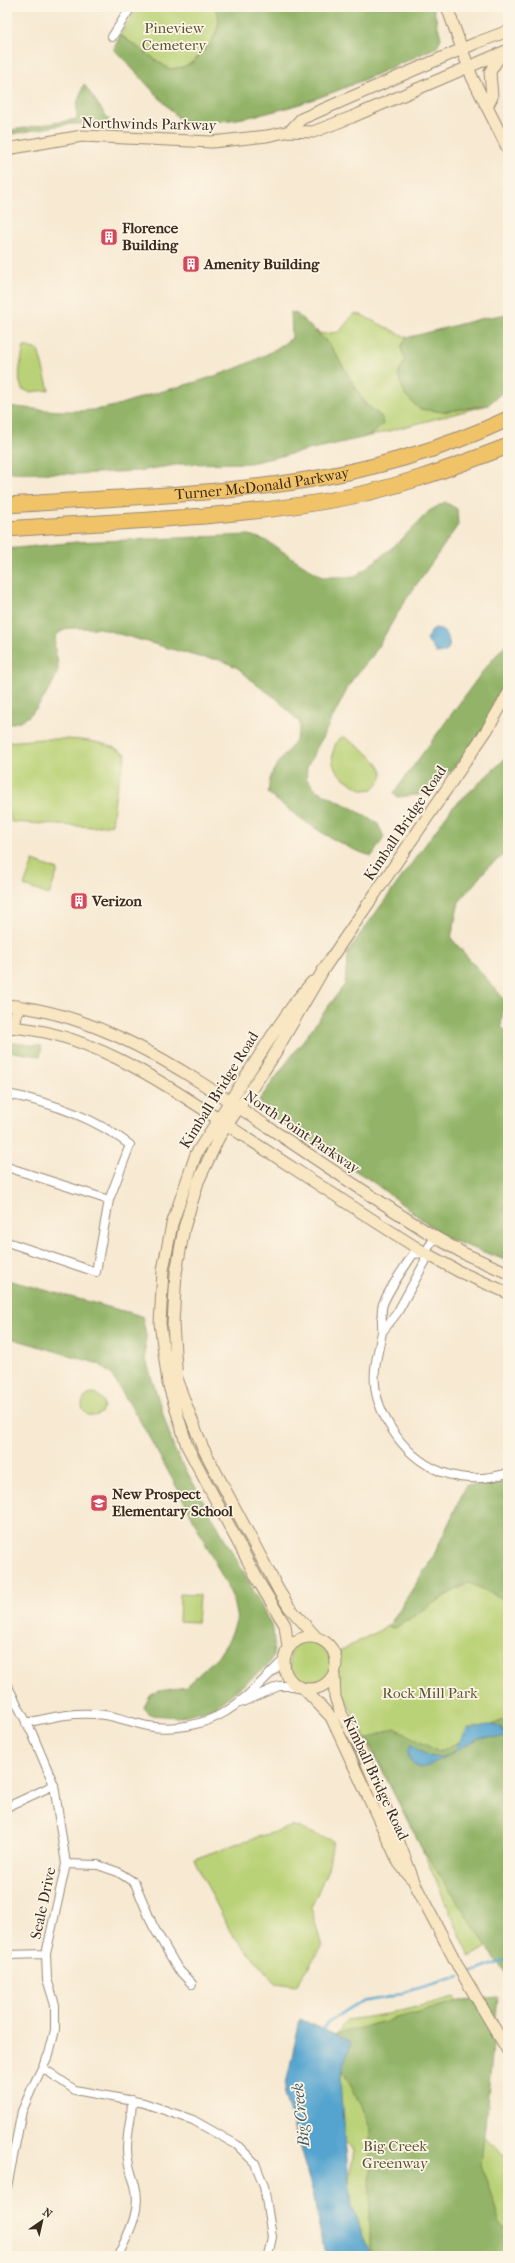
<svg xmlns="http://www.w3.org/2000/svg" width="515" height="2263" viewBox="0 0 515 2263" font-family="'IM FELL French Canon',serif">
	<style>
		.green { fill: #bad277; stroke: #7a7e4a }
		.forest { fill: #93b468; stroke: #676f43 }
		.water { fill: #55a4cf; stroke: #486776 }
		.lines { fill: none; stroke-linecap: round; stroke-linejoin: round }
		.stream { stroke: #55a4cf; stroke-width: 2.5 }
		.street-casing { stroke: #998a78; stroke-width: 10 }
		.secondary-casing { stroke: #998a78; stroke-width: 13 }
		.highway-casing { stroke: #998a78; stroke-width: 17 }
		.street { stroke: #fff; stroke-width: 8 }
		.secondary { stroke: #f9e7c3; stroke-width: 11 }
		.highway { stroke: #f1c369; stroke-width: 15 }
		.labels { text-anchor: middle; stroke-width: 3.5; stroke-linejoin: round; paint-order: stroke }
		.park-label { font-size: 15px; fill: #5b5434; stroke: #fcf5e5 }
		.street-label { font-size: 15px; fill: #3b2a1e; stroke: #fcf5e5 }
		.poi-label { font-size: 15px; font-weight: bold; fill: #3b2a1e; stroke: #fcf5e5; text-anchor: start }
		.water-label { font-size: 16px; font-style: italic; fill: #455b65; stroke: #fcf5e5 }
	</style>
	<rect width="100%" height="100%" fill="#fcf5e5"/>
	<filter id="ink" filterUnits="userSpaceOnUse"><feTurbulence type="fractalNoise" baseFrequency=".025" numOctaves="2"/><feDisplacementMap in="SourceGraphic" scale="8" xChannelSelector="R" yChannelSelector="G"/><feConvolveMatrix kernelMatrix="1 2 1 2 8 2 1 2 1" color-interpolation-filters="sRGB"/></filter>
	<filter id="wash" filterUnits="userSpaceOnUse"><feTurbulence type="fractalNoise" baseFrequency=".012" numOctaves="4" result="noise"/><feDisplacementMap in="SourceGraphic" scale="16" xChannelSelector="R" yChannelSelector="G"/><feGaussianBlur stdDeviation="0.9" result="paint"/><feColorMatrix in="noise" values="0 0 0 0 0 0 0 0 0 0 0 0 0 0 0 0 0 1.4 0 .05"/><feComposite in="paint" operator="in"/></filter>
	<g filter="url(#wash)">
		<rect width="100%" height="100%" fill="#f7e9d2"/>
		<path class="green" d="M138,7H213C231,23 203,56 188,65C183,68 175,68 169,69L120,35Z
			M354,314L361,315L408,338L401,347L405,360L398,375L443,412L488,405L362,438L374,433L381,416L365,404L331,346L315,330L322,334L339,332Z
			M24,346L38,350L49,390L30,392L22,389C16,376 22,359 24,346Z
			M344,737C354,744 385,762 382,776C381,781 376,785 373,789L363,790C340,777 323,767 338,739Z
			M42,739C70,739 101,738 126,754L116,790L112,824L94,827L11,822V816H8L7,809V742Z
			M33,861L58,870L49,895L24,886Z
			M82 1405a11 11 0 1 1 22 0a11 11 0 1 1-22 0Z
			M508,1566V1935L470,1957L421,1847L331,1670C320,1711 274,1670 295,1646C298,1643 303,1640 308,1641C317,1642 325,1649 329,1657L494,1570Z
			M180,1594L199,1595L197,1622L179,1621Z
			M294,1826L333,1841L328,1869L311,1908L322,1947L296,1986L276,1983L231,1933L194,1859L241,1842Z
			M454,1997L469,2022L465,2122L508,2158V2230L427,2256H351L341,2222L354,2151L323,2115V2052L347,2020L393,2013Z"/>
		<path class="forest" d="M213,7H433L441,38L437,47C355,84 275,124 183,123L114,49L120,35L169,69C175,68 183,68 188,65C203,56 231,23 213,7Z
			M84,84L111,123L68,124L7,135V131L77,119V104Z
			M291,312L297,314L331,346L365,404L381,416L383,424L374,433L362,438L250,463L182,464L138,471L75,474L7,472V406C35,409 64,413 92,410C110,409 129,401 145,396C196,382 249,370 292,338Z
			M508,314V387L488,405L443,412L419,409L405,395L398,375L405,360L401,347L406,338L484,318Z
			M445,502L457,509L458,525L403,604L373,655L352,680L307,767L306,778L316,790L352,808L378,824L384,837L372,856C340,848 294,815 268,793C269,788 269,782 270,778C277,757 300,746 300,723L276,698L257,685L238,668L221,660L199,657L99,628H68L57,634C51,650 58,653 58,667C58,679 40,705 32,713C26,720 15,723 7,724V549L77,542L249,535L265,540L322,577H355L399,542L429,511Z
			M508,641V686L494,713L467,752L453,769L441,777L431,789L418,795L398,797L393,794L483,671Z
			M508,756V852L488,867L459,902L451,938L504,999L501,1027L508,1032V1261L446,1238L373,1182L265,1112L259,1100L345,984L348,951L452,808Z
			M7,1042L42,1046L40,1056L7,1051Z
			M7,1280L142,1316L146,1335L145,1357L174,1449L248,1580L273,1629L274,1644L273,1656L267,1666L214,1708L179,1717L149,1715L144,1707L150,1696L158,1691L186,1687L219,1655L229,1640L237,1619L232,1596L180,1493L140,1421L111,1374L99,1364L7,1337Z
			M508,1482V1601L467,1582L395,1628L388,1627L433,1557L466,1486Z
			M508,1717V1978L421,1847L367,1739L395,1728L439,1752Z
			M498,1997L481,2164L500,2223L508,2230V2256H370V2124L326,2037L463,2000Z"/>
		<path class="water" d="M434,628L441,629C448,636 453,644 446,652L436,653L426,639Z
			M488,1725L500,1726L506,1735L503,1738L481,1737L428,1766L420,1768C409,1764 405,1755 411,1744C424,1756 442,1765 456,1748C460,1742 463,1735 468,1729Z
			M300,2019L351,2042L340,2080L343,2123L352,2206L371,2256H328L322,2243L313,2193L284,2094Z"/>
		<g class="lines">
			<path class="stream" d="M465,1975L508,1959
				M322,2032L329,2021L360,2002L385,1998L460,1976"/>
		</g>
	</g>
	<g filter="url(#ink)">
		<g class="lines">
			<defs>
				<path id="street" d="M112,37L131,7
					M7,1094C50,1102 95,1118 130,1145L109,1200L96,1272L7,1242
					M7,1167L109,1200
					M425,1253L413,1254C403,1270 390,1287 383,1304C380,1312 383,1323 382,1332C379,1350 373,1366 375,1385C376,1401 383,1415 391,1428C417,1470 460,1488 508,1473
					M382,1332L397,1313L425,1262V1253L435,1237
					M7,1685L32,1733L54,1785L66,1864L46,1954L47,1979L55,2005V2030L49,2054L32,2088L22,2111L7,2187
					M240,1703L279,1686H296
					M26,1723C52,1717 77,1711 104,1715C119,1717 133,1723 148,1726C172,1731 204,1725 225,1712C247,1699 265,1678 284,1660
					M7,1807L54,1785
					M66,1864L98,1865L118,1872L135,1883L153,1926L178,1969L192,1984
					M7,1955L46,1954
					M43,2068L75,2090L144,2103L193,2120L237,2145L255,2163L264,2186L272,2237L268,2256
					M118,2256C128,2234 142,2211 135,2185C131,2174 127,2162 127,2149C127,2132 132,2117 132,2100"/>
				<path id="secondary" d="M447,7L472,77L508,149
					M487,107L492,97L490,72L501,54
					M290,131L301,119L476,43L508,31
					M7,149L82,136L212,142L267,136L290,131L313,132L352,117L508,50
					M7,1005C106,1015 187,1073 268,1127C323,1164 378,1201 435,1237L463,1253L508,1273
					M7,1027C92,1030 175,1091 244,1136C304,1175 364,1215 425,1253L460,1272L508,1293
					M14,1027L18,1006
					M284 1663a26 26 0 1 1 52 0a26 26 0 1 1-52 0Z
					M317,1638L289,1607L279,1591L202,1446L177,1381L173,1324L176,1273L184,1228L198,1182L219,1137L271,1060L325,967L487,730L508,694
					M288,1648L285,1625L260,1584L187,1446L168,1383L160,1323L163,1270L172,1224L196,1154L275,1031L296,1001L312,982
					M334,1676L335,1697L340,1711L362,1752L383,1801L415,1884L460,1970L508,2051
					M304,1689L331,1717L399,1863L410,1877"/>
				<g id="highway">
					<path id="s1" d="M7,505C102,498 199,496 294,482C367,471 441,450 508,419"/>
					<path d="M7,529C115,521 225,519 332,500C392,490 451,468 508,446"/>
				</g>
			</defs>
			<use href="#street" class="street-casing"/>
			<use href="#secondary" class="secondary-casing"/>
			<use href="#highway" class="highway-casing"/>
			<use href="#street" class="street"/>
			<use href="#secondary" class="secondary"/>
			<use href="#highway" class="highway"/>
		</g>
	</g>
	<defs>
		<symbol id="building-square" viewBox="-11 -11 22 22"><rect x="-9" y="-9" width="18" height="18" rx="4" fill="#d1495b" stroke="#fcf5e5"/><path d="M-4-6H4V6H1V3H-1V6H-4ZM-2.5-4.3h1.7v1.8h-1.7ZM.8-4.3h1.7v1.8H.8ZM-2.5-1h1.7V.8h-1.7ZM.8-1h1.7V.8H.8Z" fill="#fff"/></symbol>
		<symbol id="school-square" viewBox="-11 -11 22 22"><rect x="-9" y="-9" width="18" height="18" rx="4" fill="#d1495b" stroke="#fcf5e5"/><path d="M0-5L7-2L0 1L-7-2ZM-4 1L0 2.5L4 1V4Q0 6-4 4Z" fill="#fff"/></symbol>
	</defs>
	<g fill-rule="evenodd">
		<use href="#building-square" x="99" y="227" width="20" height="20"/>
		<use href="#building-square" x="181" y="254" width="20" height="20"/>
		<use href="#building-square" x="69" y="891" width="20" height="20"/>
		<use href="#school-square" x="89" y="1493" width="20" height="20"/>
	</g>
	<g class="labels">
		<g class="park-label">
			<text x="174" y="33">Pineview<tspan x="174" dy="17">Cemetery</tspan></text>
			<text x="430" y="1698">Rock Mill Park</text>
			<text x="395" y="2151">Big Creek<tspan x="395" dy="17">Greenway</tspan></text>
		</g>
		<g class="street-label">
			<text transform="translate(149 124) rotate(1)" y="5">Northwinds Parkway</text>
			<text dy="5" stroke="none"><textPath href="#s1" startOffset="256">Turner McDonald Parkway</textPath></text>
			<text transform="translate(405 823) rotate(-56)" y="5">Kimball Bridge Road</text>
			<text transform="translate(219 1090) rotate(-58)" y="5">Kimball Bridge Road</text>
			<text transform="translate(302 1132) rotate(34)" y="5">North Point Parkway</text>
			<text transform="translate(376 1778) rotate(65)" y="5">Kimball Bridge Road</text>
			<text transform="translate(43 1903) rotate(-78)" y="5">Seale Drive</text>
		</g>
		<g class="poi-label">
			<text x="122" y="233">Florence<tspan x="122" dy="17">Building</tspan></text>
			<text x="204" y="269">Amenity Building</text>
			<text x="92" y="906">Verizon</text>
			<text x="112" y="1499">New Prospect<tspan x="112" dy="17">Elementary School</tspan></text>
		</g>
		<g class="water-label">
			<text transform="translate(300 2115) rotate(-96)" y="6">Big Creek</text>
		</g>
	</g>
	<rect width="515" height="2263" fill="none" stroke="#fcf5e5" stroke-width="24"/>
	<g transform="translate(42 2221) rotate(34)" stroke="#fcf5e5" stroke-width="3" paint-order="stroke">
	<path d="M0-3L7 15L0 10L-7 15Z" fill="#3b2a1e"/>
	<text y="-6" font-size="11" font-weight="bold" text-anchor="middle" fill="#3b2a1e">N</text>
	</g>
</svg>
